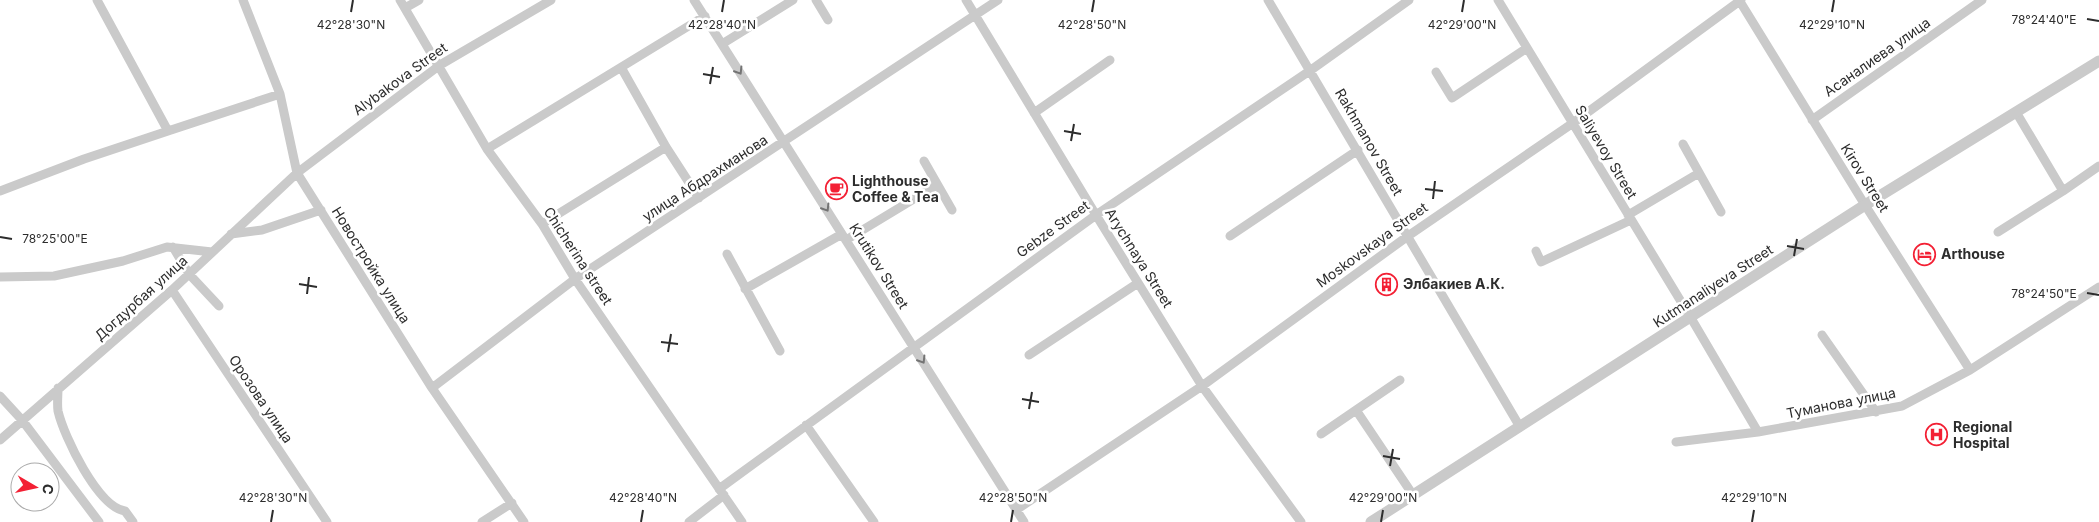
<svg xmlns="http://www.w3.org/2000/svg" width="2099" height="522" viewBox="0 0 2099 522" font-family="Inter,sans-serif">
	<style>
		.lines { fill: none; stroke-linecap: round; stroke-linejoin: round }
		.minor { stroke: #cacaca; stroke-width: 9 }
		.tertiary { stroke: #cacaca; stroke-width: 11 }
		.oneway { stroke: #747474 }
		.ticks { fill: none; stroke: #2d2d2d; stroke-width: 2 }
		.labels { text-anchor: middle; stroke-width: 5; stroke-linejoin: round; paint-order: stroke }
		.street-label { font-size: 14px; fill: #2d2d2d; stroke: #fff }
		.poi-label { font-size: 14px; font-weight: bold; fill: #2d2d2d; stroke: #fff; text-anchor: start }
		.ticks-label { font-size: 12px; text-anchor: middle; fill: #2d2d2d; stroke: #fff; stroke-width: 5; stroke-linejoin: round; paint-order: stroke }
	</style>
	<rect width="100%" height="100%" fill="#fff"/>
	<g class="lines">
		<path class="minor" d="M97,0L168,131L280,94
			M243,0L280,94L297,173L432,388L524,522
			M400,0L487,149L542,224L575,279L742,522
			M694,0L1024,522
			M816,0L828,20
			M966,0L1096,215L1202,386L1301,522
			M1268,0L1520,427
			M1498,0L1691,318L1758,432
			M1739,0L1865,205L1970,370
			M405,8L419,0
			M722,44L793,0
			M622,69L666,147L699,198
			M1436,72L1452,98L1527,48
			M1034,113L1110,60
			M1812,120L1982,0
			M1683,144L1721,212
			M487,149L705,16
			M924,161L952,210
			M0,191L84,159L168,131
			M2063,191L2099,166
			M1628,215L1699,173
			M542,224L666,147
			M1998,232L2063,191L2016,112
			M231,234L262,230L321,210
			M1230,236L1358,150
			M846,240L937,185
			M173,247L189,274L219,306
			M1536,251L1541,262L1631,220
			M727,254L780,351
			M0,277L54,276L123,261L167,247L212,252
			M745,289L842,234
			M172,290L327,522
			M1822,335L1876,412
			M1029,355L1138,283
			M58,388C58,396 57,404 58,411C64,437 98,507 125,511L133,522
			M432,388L575,279L998,0
			M0,396L22,420L99,522
			M1356,410L1413,495
			M806,425L874,522
			M1321,434L1400,380
			M0,440L172,290L297,173L440,65L551,0
			M1676,442L1758,432L1902,406L1970,370L2099,287
			M719,489L1096,215L1311,70L1409,0
			M1016,510L1202,386L1408,236L1573,123L1741,0
			M482,522L512,503
			M689,522L724,495"/>
		<path class="tertiary" d="M1371,522L1865,205L2099,61"/>
	</g>
	<defs><path id="oneway-chevron" d="M-2-3.5L2.5 0L-2 3.5" fill="none" stroke-width="1.6" stroke-linecap="round" stroke-linejoin="round" transform="scale(1.25)"/></defs>
	<g class="oneway">
		<use href="#oneway-chevron" transform="translate(739 71) rotate(58)"/>
		<use href="#oneway-chevron" transform="translate(826 208) rotate(58)"/>
		<use href="#oneway-chevron" transform="translate(922 360) rotate(58)"/>
	</g>
	<path class="ticks" d="M351,12L353,0M722,12L724,0M1092,12L1094,0M1462,12L1464,0M1832,12L1834,0M2087,19L2099,21M703,74L720,77M710,84L713,67M1064,131L1081,134M1071,141L1074,124M1425,189L1443,191M1433,199L1435,181M0,237L12,239M1787,246L1804,249M1794,256L1797,239M299,284L317,287M2087,293L2099,295M307,294L309,277M661,342L678,344M668,352L671,334M1022,399L1039,402M1029,409L1032,392M1383,456L1400,459M1390,466L1393,449M271,522L273,510M641,522L643,510M1011,522L1013,510M1381,522L1383,510M1752,522L1754,510"/>
	<defs>
		<symbol id="cafe-ring" viewBox="-11 -11 22 22"><circle r="9.5" fill="#fff" stroke="#f32034" stroke-width="1.5"/><path d="M-5.5-4.5H6V0H3Q3 3.5 0 3.5H-2.5Q-5.5 3.5-5.5 0ZM3-3.2v2h1.7v-2ZM-6 4.5H4V6H-6Z" fill="#f32034"/></symbol>
		<symbol id="hotel-ring" viewBox="-11 -11 22 22"><circle r="9.5" fill="#fff" stroke="#f32034" stroke-width="1.5"/><path d="M-6-4.5h1.5V1H6V5H4.5V3h-9V5H-6ZM-4 0a1.8 1.8 0 1 1 3.6 0ZM.5 0V-2.5h3Q6-2.5 6 0Z" fill="#f32034"/></symbol>
		<symbol id="building-ring" viewBox="-11 -11 22 22"><circle r="9.5" fill="#fff" stroke="#f32034" stroke-width="1.5"/><path d="M-4-6H4V6H1V3H-1V6H-4ZM-2.5-4.3h1.7v1.8h-1.7ZM.8-4.3h1.7v1.8H.8ZM-2.5-1h1.7V.8h-1.7ZM.8-1h1.7V.8H.8Z" fill="#f32034"/></symbol>
		<symbol id="hospital-ring" viewBox="-11 -11 22 22"><circle r="9.5" fill="#fff" stroke="#f32034" stroke-width="1.5"/><path d="M-5-5h3v3.5h4V-5h3V5h-3V1.5h-4V5h-3Z" fill="#f32034"/></symbol>
	</defs>
	<g fill-rule="evenodd">
		<use href="#cafe-ring" x="824" y="176" width="25" height="25"/>
		<use href="#hotel-ring" x="1912" y="242" width="25" height="25"/>
		<use href="#building-ring" x="1374" y="272" width="25" height="25"/>
		<use href="#hospital-ring" x="1924" y="422" width="25" height="25"/>
	</g>
	<g class="labels">
		<g class="street-label">
			<text transform="translate(1877 57) rotate(-35)" y="5">Асаналиева улица</text>
			<text transform="translate(400 79) rotate(-36)" y="5">Alybakova Street</text>
			<text transform="translate(1369 142) rotate(60)" y="5">Rakhmanov Street</text>
			<text transform="translate(1606 152) rotate(59)" y="5">Saliyevoy Street</text>
			<text transform="translate(705 178) rotate(-33)" y="5">улица Абдрахманова</text>
			<text transform="translate(1865 178) rotate(58)" y="5">Kirov Street</text>
			<text transform="translate(1053 229) rotate(-36)" y="5">Gebze Street</text>
			<text transform="translate(1372 245) rotate(-36)" y="5">Moskovskaya Street</text>
			<text transform="translate(578 256) rotate(57)" y="5">Chicherina street</text>
			<text transform="translate(1139 258) rotate(58)" y="5">Arychnaya Street</text>
			<text transform="translate(371 265) rotate(58)" y="5">Новостройка улица</text>
			<text transform="translate(879 266) rotate(58)" y="5">Krutikov Street</text>
			<text transform="translate(1713 286) rotate(-33)" y="5">Kutmanaliyeva Street</text>
			<text transform="translate(141 298) rotate(-42)" y="5">Догдурбая улица</text>
			<text transform="translate(261 399) rotate(56)" y="5">Орозова улица</text>
			<text transform="translate(1841 403) rotate(-11)" y="5">Туманова улица</text>
		</g>
		<g class="poi-label">
			<text x="852" y="186">Lighthouse<tspan x="852" dy="16">Coffee &amp; Tea</tspan></text>
			<text x="1941" y="259">Arthouse</text>
			<text x="1403" y="289">Элбакиев А.К.</text>
			<text x="1953" y="432">Regional<tspan x="1953" dy="16">Hospital</tspan></text>
		</g>
	</g>
	<g class="ticks-label">
		<text x="2044" y="24">78°24'40"E</text>
		<text x="351" y="29">42°28'30"N</text>
		<text x="722" y="29">42°28'40"N</text>
		<text x="1092" y="29">42°28'50"N</text>
		<text x="1462" y="29">42°29'00"N</text>
		<text x="1832" y="29">42°29'10"N</text>
		<text x="55" y="243">78°25'00"E</text>
		<text x="2044" y="298">78°24'50"E</text>
		<text x="273" y="502">42°28'30"N</text>
		<text x="643" y="502">42°28'40"N</text>
		<text x="1013" y="502">42°28'50"N</text>
		<text x="1383" y="502">42°29'00"N</text>
		<text x="1754" y="502">42°29'10"N</text>
	</g>
	<g transform="translate(35 487) rotate(99)"><circle r="24" fill="#ffffff" stroke="#ababab"/>
	<path d="M0-4L9 19L0 12L-9 19Z" fill="#f32034"/>
	<text y="-8" font-size="14" font-weight="bold" text-anchor="middle" fill="#2d2d2d">С</text>
	</g>
</svg>
